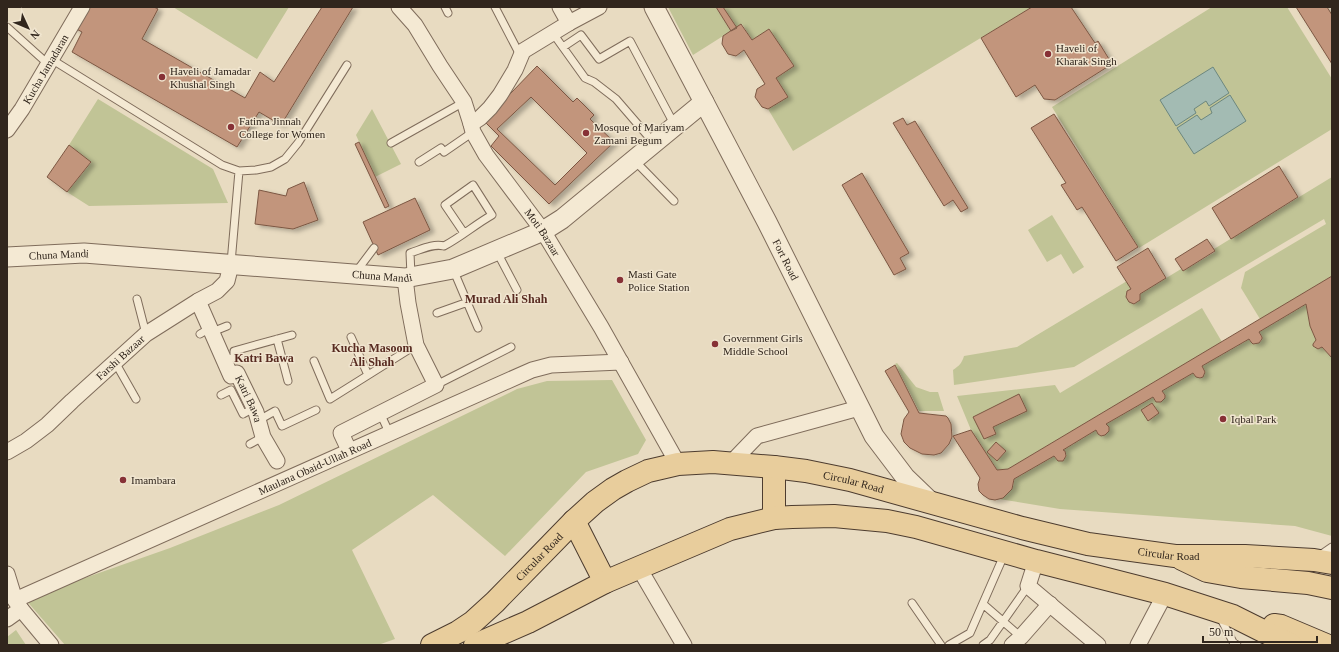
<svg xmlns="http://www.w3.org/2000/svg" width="1339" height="652" viewBox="0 0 1339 652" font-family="'Times New Roman',serif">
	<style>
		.green { fill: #c1c496 }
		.water { fill: #a3bbb3; stroke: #6c877f }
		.building { fill: #c2957b; stroke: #7c5743; fill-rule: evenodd; filter: url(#shadow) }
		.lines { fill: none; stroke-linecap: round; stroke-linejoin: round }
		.service-casing { stroke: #7f6c5b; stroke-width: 9 }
		.minor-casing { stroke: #7f6c5b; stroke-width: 17 }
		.tertiary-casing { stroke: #7f6c5b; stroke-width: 21 }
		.primary-casing { stroke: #4d3c2f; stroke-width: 24 }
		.service { stroke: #f4e9d3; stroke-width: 7 }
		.minor { stroke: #f4e9d3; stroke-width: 15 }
		.tertiary { stroke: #f4e9d3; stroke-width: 19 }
		.primary { stroke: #e8cd9c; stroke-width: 22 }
		.poi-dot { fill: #873136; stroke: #f0e5cf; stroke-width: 1.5 }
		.labels { text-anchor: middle; stroke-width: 3; stroke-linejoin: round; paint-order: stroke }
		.poi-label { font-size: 11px; fill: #31261d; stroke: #f0e5cf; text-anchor: start }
		.street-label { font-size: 11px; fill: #31261d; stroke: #f0e5cf }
		.neighbourhood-label { font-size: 12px; font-weight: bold; fill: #582b21; stroke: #f0e5cf }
	</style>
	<defs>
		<filter id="shadow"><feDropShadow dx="4.5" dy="2.5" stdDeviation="2" flood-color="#0004"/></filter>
	</defs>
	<rect width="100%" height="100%" fill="#e8dbc1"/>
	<path class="green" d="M173,7H289L257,59Z
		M668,7H716L731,31L693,55Z
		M723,7H1032L793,151L768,109L788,97L776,78L793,66L769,29L752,40L742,24L737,28Z
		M1212,7H1287L1332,79V129L1139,248L1052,107Z
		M98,99L213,169L228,203L89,206L67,192L91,163L69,145Z
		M372,109L401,164L375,177L356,135Z
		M1332,177V276L1260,319L1241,288L1245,272L1326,224L1324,219L1074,367L954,385L953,370C959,366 962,363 964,356L1017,347L1127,281L1131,289L1127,291L1126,297L1129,302L1134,304L1140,300V294L1181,269L1183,271L1215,252L1214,249Z
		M1052,215L1084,267L1073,274L1061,254L1047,262L1028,230Z
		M1306,304L1310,326L1316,340L1313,344V346L1318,349L1322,347L1332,358V536L1295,526L1060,509L999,499C1008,496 1014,489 1014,479L1054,456L1058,461H1063L1066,456L1065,451L1063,450L1096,430C1098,435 1101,437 1105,435L1109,431V427L1106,424L1153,397L1156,402H1161L1165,398V395L1162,391L1193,373L1196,377C1201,379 1204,377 1205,372L1202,366L1249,339L1251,342L1253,344L1259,343C1263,340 1263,336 1259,332Z
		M1202,308L1222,342L1008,469L997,470L971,430L957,396L1055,385L1060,393Z
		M897,363L916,387L930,392H938L944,411H919L895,364Z
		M612,380L646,440L638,454L586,472L505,556L433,495L352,550L395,639L378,645H65L25,599L170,548L279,505L517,389L547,381Z
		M16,630L26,645H7V637Z"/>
	<path class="water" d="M1213,67L1229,93L1209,106L1206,101L1194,109L1196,113L1176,126L1160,100Z
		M1230,95L1246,121L1194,154L1177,128L1197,115L1201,120L1212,113L1210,108Z"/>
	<path class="building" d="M82,7H154L158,9L142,39L245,98L260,72L274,82L322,7H353L281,125L259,112L237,147L72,52L82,32L71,26Z
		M716,7H723L737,28L731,31Z
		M1032,7H1071L1095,43L1098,41L1112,64L1055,100L1044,99L1035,85L1016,97L981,38Z
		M1296,7H1327L1332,15V64Z
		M741,24L752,40L769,29L794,66L776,78L788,97L768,109L762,107L755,97L757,89L765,84L744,50L736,56L728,54L722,44L723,36Z
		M537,66L573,102L577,98L594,115L590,119L614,142L549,204L491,146L499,136L484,121ZM531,97L587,153L555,185L497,129Z
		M1054,114L1138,247L1116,261L1082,207L1077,210L1061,185L1066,183L1031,128Z
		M903,118L907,125L915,121L968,208L961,212L953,200L944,206L893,123Z
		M359,142L389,206L385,208L355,144Z
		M69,145L91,162L67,192L47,177Z
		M1279,166L1298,197L1231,239L1212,208Z
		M862,173L909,253L900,258L906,269L894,275L842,185Z
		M304,182L318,220L293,229L255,224L259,190L286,196L288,189Z
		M415,198L430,230L378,255L363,222Z
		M1207,239L1215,251L1183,271L1175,259Z
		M1148,248L1166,278L1140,294V300L1134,304L1129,302L1126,297L1127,291L1131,289L1117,267Z
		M1332,276V358L1322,347L1318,349L1313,346V344L1316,340L1310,326L1306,304L1259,332L1262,337V339L1259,343L1253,344L1251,342L1249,339L1202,366L1205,372L1203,377L1200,378L1196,377L1193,373L1162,391L1165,395V398L1161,402H1156L1153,397L1106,424L1109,427V431L1105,435L1101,436L1098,434L1096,430L1063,450L1065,451L1066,456L1063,461H1058L1054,456L1014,479L1012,489L1003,498L995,500L989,499L983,495L979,491L978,484L980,478L953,436L971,430L997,470L1008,469Z
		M895,365L919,413L946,416L948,418L951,424L952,437L949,444L941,453L934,455L922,454L910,448L904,442L901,434L904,419L909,412L885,371Z
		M1019,394L1027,411L993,427L996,434L984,439L973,417Z
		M1152,403L1159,413L1148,421L1141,410Z
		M996,442L1006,451L997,461L987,452Z"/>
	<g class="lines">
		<defs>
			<path id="service" d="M445,7L448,13
				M495,7L520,55
				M7,27L48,64
				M552,32L585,78L594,82L616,99L654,143
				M563,47L581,35L599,59L630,41L674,124
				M51,59L222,165L239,171L256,170L271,167L285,159L298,143L347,65
				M391,143L464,102
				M634,160L674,201
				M419,162L441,148L444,152L473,132
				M497,252L517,290
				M231,263L239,171
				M453,269L478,328
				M356,272L374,248
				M411,275L410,253C420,250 433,243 444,246C461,237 476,224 492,215L473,185L445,205L464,233
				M137,299L146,334
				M437,313L468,302
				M212,332L227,326
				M200,334L210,328
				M351,337L368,375
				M277,339L288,381
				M224,359L234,358V351L292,335
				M314,361L330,399L416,345
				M115,362L136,399
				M436,385L511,347
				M221,395L231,390L243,414L254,408
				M380,413L388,430
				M259,420L275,411L282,426L316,410
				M250,444L263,437
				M1319,556L1332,547
				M912,603L941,645
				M983,604L1021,637
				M1220,617L1233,642L1237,645
				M949,645L970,633L1004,555
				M983,645L990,640L1028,586"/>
			<g id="minor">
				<path id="s1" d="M399,7L415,25L440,66L464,102L471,124L473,132L486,155L543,231L601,327L678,464"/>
				<path d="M560,7L569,23L599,7"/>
				<path d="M471,124L480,118L490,108L500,95L515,70L523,51L569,23"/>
				<path id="s2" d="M7,130L22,109L82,7"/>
				<path id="s3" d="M198,301L231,376L237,373L256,412L263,437L277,461"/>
				<path d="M348,448L341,433L436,385L416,345L408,303L405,278"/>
				<path id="s4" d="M7,452L26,441L47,425L72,401L146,334L198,301L217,291L227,281L231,265"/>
				<path d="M731,463L757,436L859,408"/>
				<path d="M1036,561L1028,586L1098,645"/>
				<path d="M639,568L684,645"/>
				<path d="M7,574L15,600L21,609L51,645"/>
				<path id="s5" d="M15,600L532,370L551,365L621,362"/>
				<path d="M7,619L21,609"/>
				<path d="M1012,645L1021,637L1050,604"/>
				<path d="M1138,645L1165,594"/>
			</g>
			<g id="tertiary">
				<path id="s6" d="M654,7L767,222L874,436L905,477L931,502"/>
				<path id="s7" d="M7,257L84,253L405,278L453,269L543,231L562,219L704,102"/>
			</g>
			<g id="primary">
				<path d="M774,467V518"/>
				<path d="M574,521L605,582"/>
				<path d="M1182,559L1207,571L1241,577L1308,583L1332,588"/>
				<path d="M1274,625L1281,626L1326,645"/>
				<path id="s8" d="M432,645L458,632L473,622L495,602L574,521L595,502L613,489L627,481L648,471L678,464L713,462L774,467L806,471L850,480L1022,528L1088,544L1175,556H1245L1314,560L1332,563"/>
				<path d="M475,645L528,622L605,582L730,529L774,518L792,517L834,516L887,521L916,527L1036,561L1165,594L1233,616L1291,645"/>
			</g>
		</defs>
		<use href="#service" class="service-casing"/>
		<use href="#minor" class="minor-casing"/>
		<use href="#tertiary" class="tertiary-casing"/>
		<use href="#primary" class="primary-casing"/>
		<use href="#service" class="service"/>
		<use href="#minor" class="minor"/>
		<use href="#tertiary" class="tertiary"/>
		<use href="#primary" class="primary"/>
	</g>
	<g class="poi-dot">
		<circle cx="1048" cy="54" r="4"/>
		<circle cx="162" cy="77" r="4"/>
		<circle cx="231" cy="127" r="4"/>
		<circle cx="586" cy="133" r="4"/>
		<circle cx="620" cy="280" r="4"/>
		<circle cx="715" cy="344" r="4"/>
		<circle cx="1223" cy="419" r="4"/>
		<circle cx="123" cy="480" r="4"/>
	</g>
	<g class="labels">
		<g class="poi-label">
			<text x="1056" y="52">Haveli of<tspan x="1056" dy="13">Kharak Singh</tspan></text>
			<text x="170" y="75">Haveli of Jamadar<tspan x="170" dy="13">Khushal Singh</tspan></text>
			<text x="239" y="125">Fatima Jinnah<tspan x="239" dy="13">College for Women</tspan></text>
			<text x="594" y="131">Mosque of Mariyam<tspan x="594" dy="13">Zamani Begum</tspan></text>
			<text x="628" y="278">Masti Gate<tspan x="628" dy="13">Police Station</tspan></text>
			<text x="723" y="342">Government Girls<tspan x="723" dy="13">Middle School</tspan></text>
			<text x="1231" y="423">Iqbal Park</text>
			<text x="131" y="484">Imambara</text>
		</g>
		<g class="street-label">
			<text dy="4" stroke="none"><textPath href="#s2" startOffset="72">Kucha Jamadaran</textPath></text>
			<text dy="4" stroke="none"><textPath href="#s1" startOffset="269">Moti Bazaar</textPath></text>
			<text dy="4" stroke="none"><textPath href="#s7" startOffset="52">Chuna Mandi</textPath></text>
			<text dy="4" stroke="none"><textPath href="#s6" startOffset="285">Fort Road</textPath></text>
			<text dy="4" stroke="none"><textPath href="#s7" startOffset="376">Chuna Mandi</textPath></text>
			<text dy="4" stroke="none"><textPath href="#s4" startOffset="148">Farshi Bazaar</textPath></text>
			<text dy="4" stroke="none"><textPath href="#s3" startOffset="117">Katri Bawa</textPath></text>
			<text dy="4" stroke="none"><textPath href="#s5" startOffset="328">Maulana Obaid-Ullah Road</textPath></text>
			<text dy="4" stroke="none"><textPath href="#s8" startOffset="488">Circular Road</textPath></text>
			<text dy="4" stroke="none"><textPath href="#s8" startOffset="812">Circular Road</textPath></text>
			<text dy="4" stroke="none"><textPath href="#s8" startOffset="140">Circular Road</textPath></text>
		</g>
		<g class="neighbourhood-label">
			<text x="506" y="303">Murad Ali Shah</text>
			<text x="372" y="352">Kucha Masoom<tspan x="372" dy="14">Ali Shah</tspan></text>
			<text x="264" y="362">Katri Bawa</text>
		</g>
	</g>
	<rect width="1339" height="652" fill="none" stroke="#31261d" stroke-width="16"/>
	<g transform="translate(28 28) rotate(134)" stroke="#f0e5cf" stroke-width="3" paint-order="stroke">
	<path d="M0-3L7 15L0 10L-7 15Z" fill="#31261d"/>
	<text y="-6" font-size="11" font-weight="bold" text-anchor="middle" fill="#31261d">N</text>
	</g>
	<path d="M1203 636v6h114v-6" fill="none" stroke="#31261d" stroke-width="2"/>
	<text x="1209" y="636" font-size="12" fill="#31261d" stroke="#f0e5cf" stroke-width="3" paint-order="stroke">50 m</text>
</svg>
